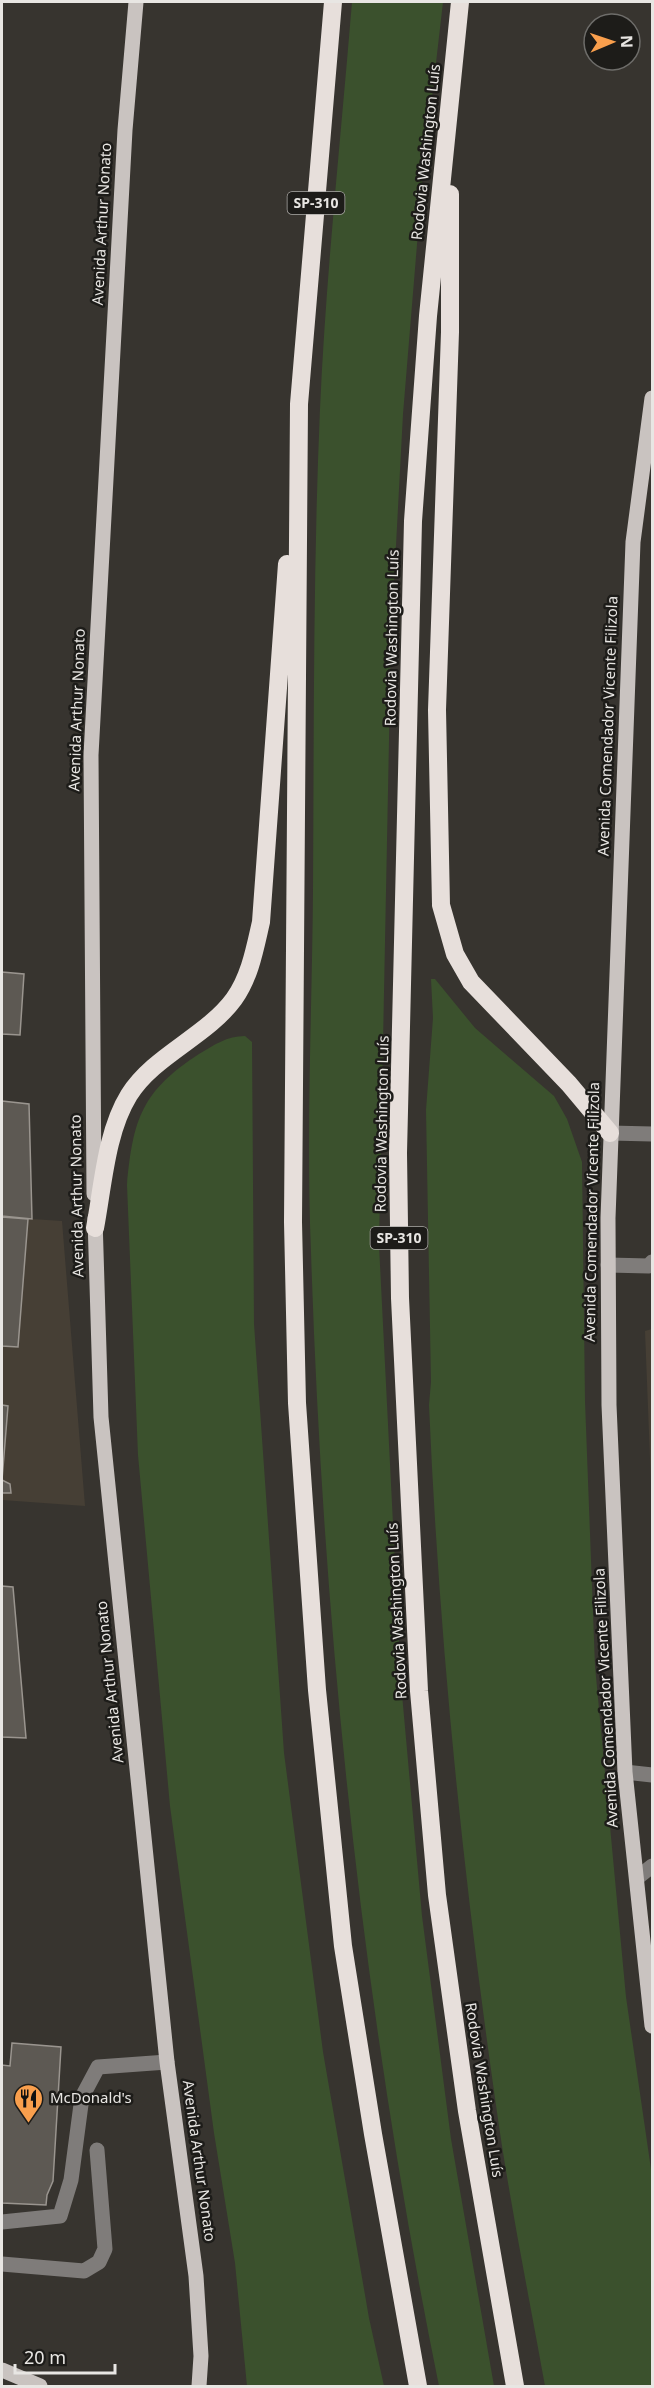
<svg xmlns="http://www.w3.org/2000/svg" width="654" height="2388" viewBox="0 0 654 2388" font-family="'Noto Sans',sans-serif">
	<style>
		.built { fill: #463f35 }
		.green { fill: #3b512d }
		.building { fill: #5d5953; stroke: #9a958f; stroke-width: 1.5 }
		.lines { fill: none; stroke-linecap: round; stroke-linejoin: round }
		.minor { stroke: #7f7c7a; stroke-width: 15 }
		.major { stroke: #c9c3c0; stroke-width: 15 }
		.highway { stroke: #e7dfdb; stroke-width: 18 }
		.labels { text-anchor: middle; stroke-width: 5; stroke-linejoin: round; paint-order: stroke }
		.shield { fill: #1d1c19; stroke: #aba9a6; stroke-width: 1.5 }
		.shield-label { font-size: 14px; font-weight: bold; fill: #e8e6e3 }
		.street-label { font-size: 15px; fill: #e8e6e3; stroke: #1d1c19 }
		.poi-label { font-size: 15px; fill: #e8e6e3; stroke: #1d1c19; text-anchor: start }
	</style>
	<rect width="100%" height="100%" fill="#37342f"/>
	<path class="built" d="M2,1217L62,1221L85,1506L2,1500Z
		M652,1329V1510L645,1331Z"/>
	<path class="green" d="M352,2H443L422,184L403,414L391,639L379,1245L401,1683L422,1916L451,2139L494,2386H439C363,2013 323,1632 311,1252C306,1132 312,1011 313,891C314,730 313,570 320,409C326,273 341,137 352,2Z
		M431,979H435L475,1028L554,1096L567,1119L582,1162L585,1401L595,1666L626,1997L652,2176V2386H545C528,2291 508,2194 495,2098C462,1868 439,1637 429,1405L431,1382L426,1110L433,1018Z
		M245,1036L252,1042L254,1324L284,1753L323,2052L369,2318L384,2386H247L235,2263L214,2133L170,1806L138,1455L127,1185C133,1119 142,1091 199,1054C214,1045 227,1036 245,1036Z"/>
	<path class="building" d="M2,972L24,974L20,1035L2,1034Z
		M2,1101L29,1104L32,1219L2,1216Z
		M2,1217L28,1219L18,1347L2,1346Z
		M2,1405L8,1406L2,1480L10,1484L11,1493H2Z
		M2,1586L13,1587L26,1738L2,1737Z
		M12,2043L61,2047L53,2181L47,2195L46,2205L2,2203V2065L10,2066Z"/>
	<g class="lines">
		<path class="minor" d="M610,1133L652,1134
			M608,1265L649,1266L652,1262
			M625,1772L652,1775
			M637,1878L652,1866
			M2,2222L60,2216L71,2180L82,2097L98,2067L167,2062
			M2,2264L84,2271L99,2262L105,2249L97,2150"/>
		<path class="major" d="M652,398L633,542L608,1218L609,1405L625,1772L652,2026
			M94,1194L91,755L125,130L136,2
			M95,1218L101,1417L167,2062L196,2276L201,2356L199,2386
			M2,2370L40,2386"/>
		<path class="highway" d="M333,2L299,404L293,1222L297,1403L317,1690L343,1946L373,2134L418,2386
			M460,2L428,316L413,521L398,1153L400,1298L419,1691L437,1895L467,2111L515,2386
			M450,194V332L437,710L441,905L455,954L471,982L569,1084L610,1133
			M95,1228C103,1186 106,1132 129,1095C153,1056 207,1036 234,999C250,977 255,948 261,922L287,564"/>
	</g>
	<defs>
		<symbol id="restaurant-pin" viewBox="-11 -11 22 30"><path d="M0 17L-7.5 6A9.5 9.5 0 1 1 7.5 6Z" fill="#f99f4d" stroke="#1d1c19"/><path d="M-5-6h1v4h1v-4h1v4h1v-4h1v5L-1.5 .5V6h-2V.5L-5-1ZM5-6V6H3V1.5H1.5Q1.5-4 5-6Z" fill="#111"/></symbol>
	</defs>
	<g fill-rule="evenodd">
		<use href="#restaurant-pin" x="12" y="2082" width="33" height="45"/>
	</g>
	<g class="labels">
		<g class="shield">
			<rect x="287.5" y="192" width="57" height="22" rx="4.5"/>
			<rect x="370.5" y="1227" width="57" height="22" rx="4.5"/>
		</g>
		<g class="shield-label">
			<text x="316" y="208">SP-310</text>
			<text x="399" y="1243">SP-310</text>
		</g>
		<g class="street-label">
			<text transform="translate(426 152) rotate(-84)" y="5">Rodovia Washington Luís</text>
			<text transform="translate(102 224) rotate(-87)" y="5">Avenida Arthur Nonato</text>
			<text transform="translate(392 638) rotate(-89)" y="5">Rodovia Washington Luís</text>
			<text transform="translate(77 710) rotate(-88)" y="5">Avenida Arthur Nonato</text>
			<text transform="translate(608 726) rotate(-88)" y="5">Avenida Comendador Vicente Filizola</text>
			<text transform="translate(382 1124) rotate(-89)" y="5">Rodovia Washington Luís</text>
			<text transform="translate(77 1196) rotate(-91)" y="5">Avenida Arthur Nonato</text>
			<text transform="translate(592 1212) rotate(-89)" y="5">Avenida Comendador Vicente Filizola</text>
			<text transform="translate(397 1611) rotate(-93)" y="5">Rodovia Washington Luís</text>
			<text transform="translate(110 1682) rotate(-96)" y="5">Avenida Arthur Nonato</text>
			<text transform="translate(606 1698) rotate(-93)" y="5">Avenida Comendador Vicente Filizola</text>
			<text transform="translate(484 2090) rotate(81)" y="5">Rodovia Washington Luís</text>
			<text transform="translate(199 2161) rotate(82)" y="5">Avenida Arthur Nonato</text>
		</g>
		<g class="poi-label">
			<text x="50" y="2103">McDonald's</text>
		</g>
	</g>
	<rect width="654" height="2388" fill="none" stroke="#e8e6e3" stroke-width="6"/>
	<g transform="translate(612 42) rotate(88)"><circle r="28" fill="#1d1c19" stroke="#6e6d6a" stroke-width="1.5"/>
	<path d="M0-4.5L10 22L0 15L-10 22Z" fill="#f99f4d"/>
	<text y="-9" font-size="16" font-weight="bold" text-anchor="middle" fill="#e8e6e3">N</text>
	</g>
	<path d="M15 2364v9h100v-9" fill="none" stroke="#e8e6e3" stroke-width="3"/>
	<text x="24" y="2364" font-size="18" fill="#e8e6e3" stroke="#1d1c19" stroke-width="4.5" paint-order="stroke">20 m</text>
</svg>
